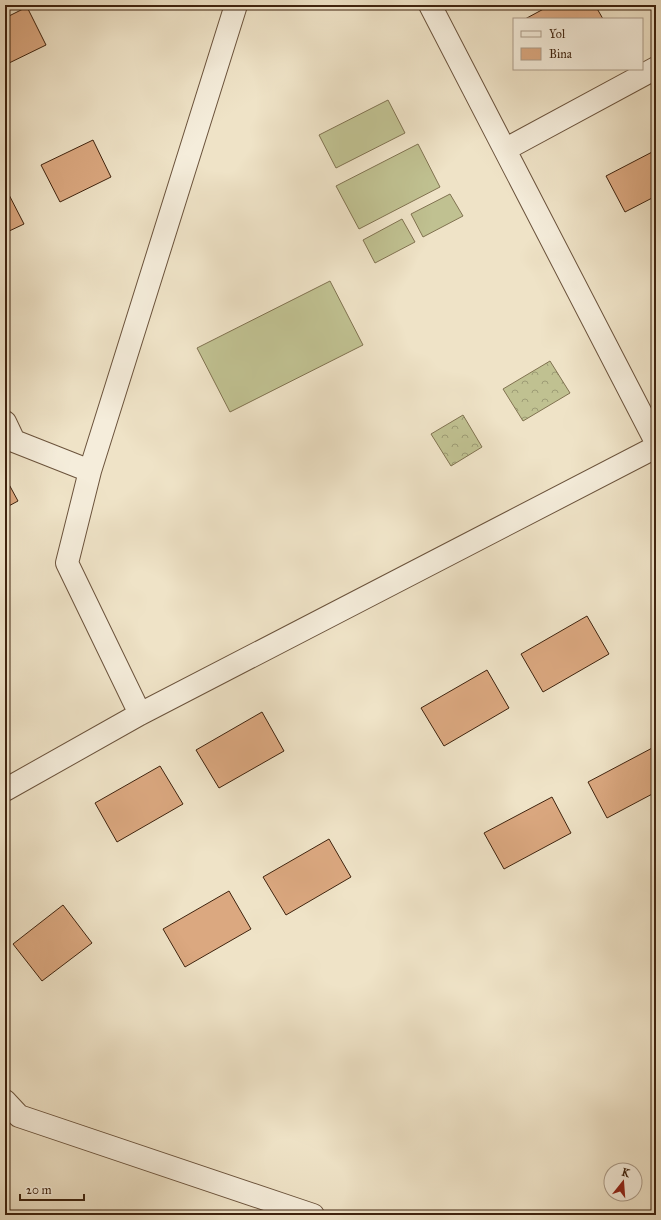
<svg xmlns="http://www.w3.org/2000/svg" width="661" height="1220" viewBox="0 0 661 1220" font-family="'IM FELL Great Primer',serif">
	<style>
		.grass { fill: #c0c191; stroke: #807250 }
		.forest { fill: url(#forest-crowns); stroke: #807250 }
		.building { fill: #dba880; stroke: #3f230e }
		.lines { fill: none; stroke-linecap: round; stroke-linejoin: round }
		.street-casing { stroke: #6b533c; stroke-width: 24 }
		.street { stroke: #f5eddb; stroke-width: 22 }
	</style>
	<defs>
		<pattern id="forest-crowns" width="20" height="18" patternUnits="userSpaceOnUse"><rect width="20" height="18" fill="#c0c191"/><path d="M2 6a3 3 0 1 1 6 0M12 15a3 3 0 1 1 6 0" fill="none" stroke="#9d9c75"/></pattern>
	</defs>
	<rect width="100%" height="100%" fill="#efe3c7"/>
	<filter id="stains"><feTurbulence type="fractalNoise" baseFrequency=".005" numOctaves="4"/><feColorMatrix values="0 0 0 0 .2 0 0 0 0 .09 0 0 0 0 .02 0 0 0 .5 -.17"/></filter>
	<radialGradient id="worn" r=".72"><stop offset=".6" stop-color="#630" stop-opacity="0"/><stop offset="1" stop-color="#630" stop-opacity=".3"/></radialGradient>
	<path class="grass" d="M388,100L405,133L336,168L319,135Z
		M418,144L440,187L359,229L336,186Z
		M450,194L463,216L423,237L411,214Z
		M402,219L415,242L375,263L363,240Z
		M330,281L363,345L230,412L197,348Z"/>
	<path class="forest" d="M550,361L570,393L523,421L503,389Z
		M463,415L482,447L451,466L431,434Z"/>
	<path class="building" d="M551,5H595L603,19H525Z
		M27,7L46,45L5,65V18Z
		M93,140L111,177L60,202L41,165Z
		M656,150V196L625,212L606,176Z
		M5,187L24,224L5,233Z
		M5,477L18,501L5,508Z
		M587,616L609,654L543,692L521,654Z
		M487,670L509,708L444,746L421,708Z
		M262,712L284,751L219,788L196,750Z
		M656,746V792L607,818L588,782Z
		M160,766L183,804L117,842L95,803Z
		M552,797L571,833L504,869L484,833Z
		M329,839L351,877L286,915L263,877Z
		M229,891L251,929L185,967L163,929Z
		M63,905L92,943L42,981L13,944Z"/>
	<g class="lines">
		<defs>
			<path id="street" d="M430,5L656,442
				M506,149L656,68
				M5,422L14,441L90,471
				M140,714L67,563L90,471L236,5
				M5,790L140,714L656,447
				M5,1101L19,1116L313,1215"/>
		</defs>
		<use href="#street" class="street-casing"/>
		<use href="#street" class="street"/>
	</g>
	<rect width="661" height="1220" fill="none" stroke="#efe3c7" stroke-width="20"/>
	<rect x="6" y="6" width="649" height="1208" fill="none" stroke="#3f230e" stroke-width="2"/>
	<rect x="10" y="10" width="641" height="1200" fill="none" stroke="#3f230e"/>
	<rect x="513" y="18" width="130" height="52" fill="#f5eddb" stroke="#ac9c89"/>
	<rect x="521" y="31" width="20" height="6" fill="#f5eddb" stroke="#ac9c89"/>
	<text x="549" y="38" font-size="12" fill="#3f230e">Yol</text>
	<rect x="521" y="48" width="20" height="12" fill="#dba880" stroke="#ac9c89"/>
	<text x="549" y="58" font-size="12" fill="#3f230e">Bina</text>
	<g transform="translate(623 1182) rotate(17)"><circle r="19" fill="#f5eddb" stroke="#ac9c89"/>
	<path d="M0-3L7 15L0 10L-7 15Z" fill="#8f2418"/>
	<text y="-6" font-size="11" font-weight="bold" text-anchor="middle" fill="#3f230e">K</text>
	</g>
	<path d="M20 1194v6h64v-6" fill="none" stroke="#3f230e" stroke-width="2"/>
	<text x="26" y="1194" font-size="12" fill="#3f230e" stroke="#f5eddb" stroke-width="3" paint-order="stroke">20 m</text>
	<rect width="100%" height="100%" filter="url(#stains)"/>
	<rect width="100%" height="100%" fill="url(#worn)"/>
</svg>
